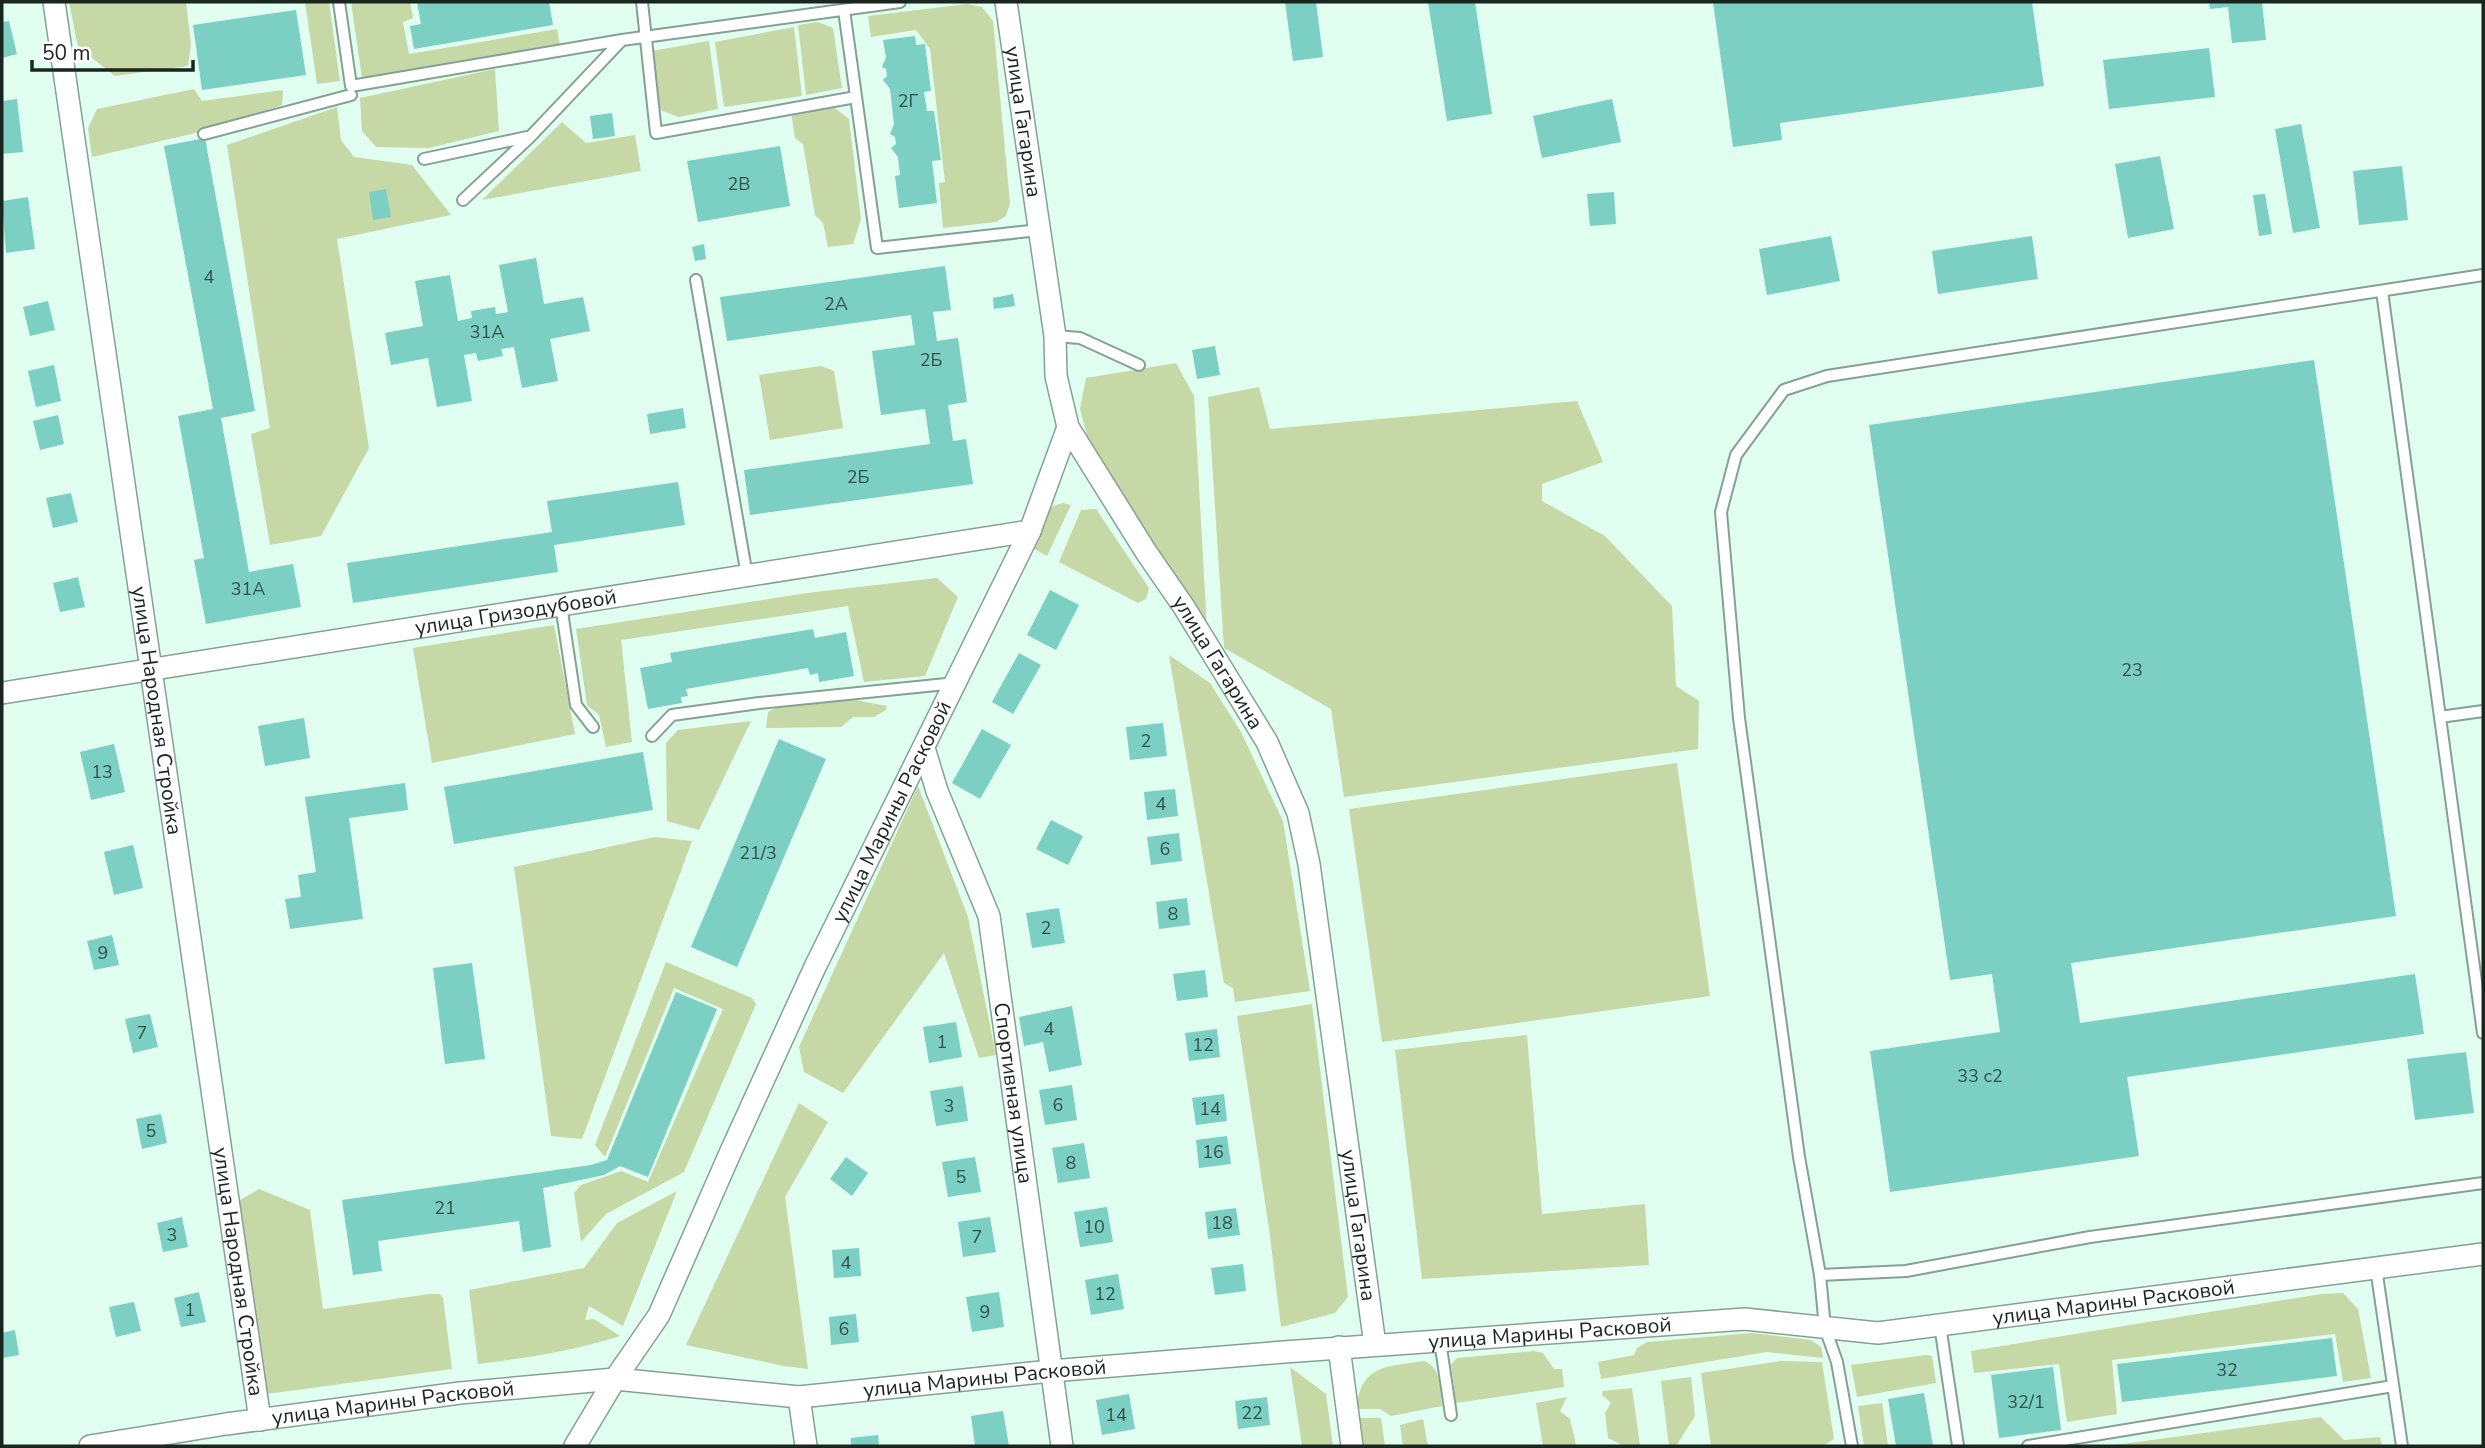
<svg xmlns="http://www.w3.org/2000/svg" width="2485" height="1448" viewBox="0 0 2485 1448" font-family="'Nunito Sans',sans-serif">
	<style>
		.green { fill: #c6d8a6 }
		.building { fill: #7ccfc3 }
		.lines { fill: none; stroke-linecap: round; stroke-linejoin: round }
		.service-casing { stroke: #85a193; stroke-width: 14 }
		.minor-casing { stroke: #85a193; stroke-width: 24 }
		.service { stroke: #fff; stroke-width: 10 }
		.minor { stroke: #fff; stroke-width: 21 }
		.labels { text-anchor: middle; stroke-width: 7; stroke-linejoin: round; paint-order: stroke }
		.number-label { font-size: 18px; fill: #325048 }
		.street-label { font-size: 21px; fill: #1a251f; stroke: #fff }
	</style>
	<rect width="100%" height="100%" fill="#e1fff0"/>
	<path class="green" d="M69,2H186L191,44L188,66L115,76L78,47Z
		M305,2H329L340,81L317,84Z
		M351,2H410L413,18L403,22L409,54L557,29L560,45L362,78Z
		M967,4L982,7L993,21L1010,203L1006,216L996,222L943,228L939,183L945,182L930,49L916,30L871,37L868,16Z
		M818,22L833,28L842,88L806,95L798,25Z
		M794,27L802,96L724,107L715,42Z
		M709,41L718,109L679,117L660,110L649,58L651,51Z
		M495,69L499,131L429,148L376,147L362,131L360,98Z
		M194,89L202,101L283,90L282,105L213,129L92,157L88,128L97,109Z
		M337,107L341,140L354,157L412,165L451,215L337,239L369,448L321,536L270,545L251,434L270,428L227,145Z
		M835,108L849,119L861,219L853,244L828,247L823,223L815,215L803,144L795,138L791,113Z
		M562,122L586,143L635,135L641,171L482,200Z
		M1176,363L1194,396L1207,629L1088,439L1080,409L1086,378Z
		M821,366L834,371L843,428L770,440L759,375Z
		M1259,387L1270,429L1577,401L1603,462L1542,484V501L1605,536L1672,606L1676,686L1699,701L1698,749L1344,797L1331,709L1224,648L1208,397Z
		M1063,503L1071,505L1047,556L1029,546C1038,526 1039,508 1063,503Z
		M1096,509L1149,588L1146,599L1138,603L1059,562L1081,510Z
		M937,578L958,597L925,676L864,682L848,606L621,640L632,742L606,747L599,715L587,705L576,629L807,593Z
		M554,625L575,734L432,763L413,648Z
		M1169,655L1210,683L1241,732L1283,821L1310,991L1235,1002L1233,988L1224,983Z
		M850,699L887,706L886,710L874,717H853L841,727L766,728L768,712L775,708Z
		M751,721L699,830L667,821L666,743L678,730Z
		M1677,763L1710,996L1382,1042L1349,809Z
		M918,786L968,917L996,1055L979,1058L944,953L843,1093L804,1072L799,1047Z
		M655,837L692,841L582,1139L551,1136L514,867Z
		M666,962L752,998L756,1004L684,1172L606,1214L581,1242L574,1193L581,1185L621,1171L648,1182L723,1009L674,988L605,1157L595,1145Z
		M1312,1004L1348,1297L1335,1313L1281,1327L1269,1228L1237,1016Z
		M1527,1035L1542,1214L1645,1204L1649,1265L1422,1279L1395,1050Z
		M799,1103L828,1122L785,1197L808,1369L784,1366L686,1345Z
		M259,1189L310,1210L323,1309L430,1294H440L443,1298L452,1369L267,1394L235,1203Z
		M677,1191L623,1326L589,1306L585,1320L594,1319L620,1336C573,1351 527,1358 478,1364L469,1290L584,1268L617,1223Z
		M2343,1293L2358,1309L2371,1378L2343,1382L2335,1334L2112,1360L2117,1414L2067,1422L2059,1364L1974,1373L1971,1351L2321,1294Z
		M1752,1333L1811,1340L1821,1347L1823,1358L1767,1352L1601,1379L1598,1362L1634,1355L1637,1348L1647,1342Z
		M1534,1351L1543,1353L1554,1369H1562L1564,1387L1456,1403L1451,1365L1457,1358Z
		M1926,1355L1932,1356L1936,1383L1857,1397L1851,1365Z
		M1424,1361C1442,1368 1440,1389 1442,1406L1391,1416L1380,1409H1356C1362,1364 1385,1367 1424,1361Z
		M1782,1361L1822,1362L1834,1439L1823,1446H1711L1701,1373Z
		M1290,1367L1326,1394L1333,1446H1302Z
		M1691,1377L1695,1416L1676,1446H1669L1661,1381Z
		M1632,1388L1640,1446H1624L1608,1438L1605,1413L1611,1403L1602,1395L1603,1391Z
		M1567,1397L1560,1411L1570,1419L1576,1445L1543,1446L1536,1403Z
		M1882,1403L1888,1446H1864L1858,1406Z
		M2321,1417L2344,1440L2380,1437L2382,1446H2108Z
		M1360,1418H1381L1385,1446H1364Z
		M1423,1419L1428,1446H1403L1400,1425Z"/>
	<path class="building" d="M417,2H549L553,25L414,49L410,26L421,24Z
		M1285,2H1316L1323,57L1293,61Z
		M1428,2H1475L1492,114L1447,121Z
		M1713,2H2032L2044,86L1780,123L1782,140L1733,147Z
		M2209,2H2262L2266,40L2232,43L2228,7L2210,9Z
		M296,10L306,75L202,90L193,25Z
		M9,21L17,54L2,58V22Z
		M915,36L916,45L925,44L931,91L924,92L927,111H934L941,160L932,161L937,203L899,208L895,176L900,175L898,157L891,148L896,144L895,137L890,134L894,124L890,89L883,80L887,76L886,69L882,67L886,57L883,40Z
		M2209,48L2215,97L2109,109L2103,60Z
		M17,99L23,152L2,154V101Z
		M1612,99L1621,142L1542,158L1533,116Z
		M612,113L615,136L593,139L590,116Z
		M2301,124L2320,228L2293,233L2275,129Z
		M205,138L255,411L221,418L249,572L293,564L301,607L206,624L194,560L204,558L178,416L213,409L164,146Z
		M780,146L790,206L698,222L687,161Z
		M2160,156L2174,229L2128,238L2115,164Z
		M2402,166L2408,220L2359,225L2353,171Z
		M386,189L391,217L373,220L369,192Z
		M1614,192L1616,224L1590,226L1587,194Z
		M2265,194L2272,234L2259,236L2253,195Z
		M28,197L35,249L6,253L2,201Z
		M1831,236L1840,281L1767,295L1759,249Z
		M2032,236L2038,279L1938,294L1932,251Z
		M704,244L706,259L695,261L692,247Z
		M536,258L544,304L583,297L590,331L550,339L558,381L522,388L514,347L501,349L503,356L478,361L476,353L464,355L472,401L437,407L428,358L391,365L385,333L423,326L415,281L450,275L458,321L472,318L471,311L495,307L496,314L508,312L499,265Z
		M945,266L951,310L933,312L937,341L958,338L967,402L948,405L953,441L966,439L973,484L750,515L744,470L930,444L925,409L881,415L872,351L915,345L911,315L727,341L720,297Z
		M1013,294L1015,306L994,309L993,298Z
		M48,301L55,330L30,336L23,307Z
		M1215,346L1220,375L1197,379L1192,350Z
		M2314,360L2396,916L2071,963L2080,1023L2415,974L2424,1034L2127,1077L2139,1156L1890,1192L1870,1051L2000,1032L1992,974L1950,980L1869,425Z
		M54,365L61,401L36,407L28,371Z
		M683,408L686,428L650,434L647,414Z
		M58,415L64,444L40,450L33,421Z
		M678,482L685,525L554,545L558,572L353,603L347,563L552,532L547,501Z
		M71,493L78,522L53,528L46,498Z
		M78,577L85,607L60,612L53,583Z
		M1050,590L1079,605L1056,650L1027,635Z
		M813,629L815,638L846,632L854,676L819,682L818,673L810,675L808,668L686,689L688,696L681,697L682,703L648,709L640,668L672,662L670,653Z
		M1019,653L1041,665L1013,714L992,702Z
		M304,718L310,758L265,766L258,726Z
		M1163,723L1167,756L1130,760L1126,727Z
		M982,729L1011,745L980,799L952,783Z
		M779,739L826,759L737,967L691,947Z
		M114,744L125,792L91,800L80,752Z
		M643,752L653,810L454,844L444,787Z
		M405,783L408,810L349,818L363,919L290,929L285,899L301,897L298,875L316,872L305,797Z
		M1175,789L1178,816L1147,820L1144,792Z
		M1051,820L1083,836L1068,865L1036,849Z
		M1179,833L1182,861L1151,865L1147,837Z
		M133,845L143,888L114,895L104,852Z
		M1187,898L1190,925L1159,929L1156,902Z
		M1059,908L1065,943L1032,948L1026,913Z
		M112,935L119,965L94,970L87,941Z
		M472,963L485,1059L445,1064L433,968Z
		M1205,970L1208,997L1177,1001L1173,974Z
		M676,992L717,1009L648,1177L620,1166L604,1175L543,1188L551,1247L523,1252L519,1221L378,1241L382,1271L353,1275L342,1200L591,1165L607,1160Z
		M1072,1006L1082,1065L1049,1072L1043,1042L1024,1046L1019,1017Z
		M150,1014L158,1047L133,1053L125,1019Z
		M956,1022L962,1057L929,1063L923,1027Z
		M1217,1029L1220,1057L1189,1061L1185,1033Z
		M2466,1052L2474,1113L2415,1120L2407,1059Z
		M1072,1085L1077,1120L1045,1125L1039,1090Z
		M963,1086L968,1121L936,1126L930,1091Z
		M1224,1094L1227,1121L1196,1125L1192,1098Z
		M161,1114L167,1143L142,1149L136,1119Z
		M1227,1136L1231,1164L1199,1168L1196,1140Z
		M1084,1143L1090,1178L1058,1183L1052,1148Z
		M846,1157L868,1173L852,1196L830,1179Z
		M975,1157L981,1192L948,1197L942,1162Z
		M1107,1207L1113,1242L1080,1247L1074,1212Z
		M1236,1208L1240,1235L1208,1239L1205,1212Z
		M182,1217L188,1247L163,1252L157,1223Z
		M990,1217L996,1252L963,1257L958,1222Z
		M859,1248L861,1276L834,1278L832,1250Z
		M1243,1264L1246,1291L1215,1295L1211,1268Z
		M1118,1274L1124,1309L1091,1315L1085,1280Z
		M199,1292L206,1322L181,1327L174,1298Z
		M999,1292L1004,1327L972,1332L966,1297Z
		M134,1302L141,1331L116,1337L109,1307Z
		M856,1314L859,1342L831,1345L829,1317Z
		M15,1330L19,1355L2,1358V1333Z
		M2332,1338L2337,1376L2122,1402L2117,1364Z
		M2053,1367L2061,1430L1999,1438L1991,1375Z
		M1924,1393L1933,1446H1896L1888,1399Z
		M1129,1394L1135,1429L1102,1435L1096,1400Z
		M1267,1397L1270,1425L1238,1429L1235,1401Z
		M1003,1411L1009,1446H975L971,1416Z
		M878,1435L879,1446H851V1438Z"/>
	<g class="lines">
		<defs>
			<path id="service" d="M339,2L351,86L622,40
				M642,2L656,133L856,97
				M844,10L877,248L1039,230
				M204,134L351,95
				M424,159L527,137
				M463,200L530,137L622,40L900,2
				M696,280L747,576
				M2382,291L2483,1033
				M1055,336L1080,338L1139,365
				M561,605L576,705L593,727
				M2440,717L2483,711
				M652,736L672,715L759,703L956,683
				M2376,1268L2402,1446
				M1820,1275L1799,1157L1739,718L1721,512L1736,455L1784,390L1827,376L2483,275
				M1940,1325L1958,1446
				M1440,1341L1451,1415
				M1852,1446L1837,1362L1825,1328L1820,1275L1906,1271L2090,1237L2483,1183
				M2028,1446L2393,1386"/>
			<g id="minor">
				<path id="s1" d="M54,2L260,1420"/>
				<path id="s2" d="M1006,2L1055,336L1056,376L1068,427L1146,552L1184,607L1267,742L1298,813L1309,864L1375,1345"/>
				<path id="s3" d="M2,693L1030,531"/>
				<path id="s4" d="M924,748L937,791L989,916L1062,1446"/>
				<path d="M1339,1347L1352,1446"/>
				<path d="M799,1397L806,1446"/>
				<path id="s5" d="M90,1446L226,1424L460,1393L615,1379L799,1397L1051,1371L1284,1352L1745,1319L1878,1333L2483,1254"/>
				<path id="s6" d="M575,1446L615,1379L659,1315L731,1151L815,967L1030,531L1068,427"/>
			</g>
		</defs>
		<use href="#service" class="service-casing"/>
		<use href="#minor" class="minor-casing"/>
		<use href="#service" class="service"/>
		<use href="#minor" class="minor"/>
	</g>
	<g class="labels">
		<g class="number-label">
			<text x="908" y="107">2Г</text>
			<text x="739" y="190">2В</text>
			<text x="209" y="283">4</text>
			<text x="836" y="310">2А</text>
			<text x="487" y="338">31А</text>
			<text x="931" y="366">2Б</text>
			<text x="858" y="483">2Б</text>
			<text x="248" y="595">31А</text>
			<text x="2132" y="676">23</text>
			<text x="1146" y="747">2</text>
			<text x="102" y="778">13</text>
			<text x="1161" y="810">4</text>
			<text x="1165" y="855">6</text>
			<text x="758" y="859">21/3</text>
			<text x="1173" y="920">8</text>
			<text x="1046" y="934">2</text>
			<text x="103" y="959">9</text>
			<text x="1049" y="1035">4</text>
			<text x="142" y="1039">7</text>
			<text x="942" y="1048">1</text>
			<text x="1203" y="1051">12</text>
			<text x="1980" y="1082">33 с2</text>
			<text x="1058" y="1111">6</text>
			<text x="949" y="1112">3</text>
			<text x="1210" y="1115">14</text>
			<text x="151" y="1137">5</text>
			<text x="1213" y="1158">16</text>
			<text x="1071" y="1169">8</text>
			<text x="961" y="1183">5</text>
			<text x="445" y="1214">21</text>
			<text x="1222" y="1229">18</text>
			<text x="1094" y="1233">10</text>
			<text x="172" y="1241">3</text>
			<text x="977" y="1243">7</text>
			<text x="846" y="1269">4</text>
			<text x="1105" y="1300">12</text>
			<text x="190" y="1316">1</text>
			<text x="985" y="1318">9</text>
			<text x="844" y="1335">6</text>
			<text x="2227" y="1376">32</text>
			<text x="2026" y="1408">32/1</text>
			<text x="1252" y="1419">22</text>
			<text x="1116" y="1421">14</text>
		</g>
		<g class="street-label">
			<text dy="7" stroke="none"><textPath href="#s2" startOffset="121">улица Гагарина</textPath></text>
			<text dy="7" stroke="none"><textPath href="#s3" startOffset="520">улица Гризодубовой</textPath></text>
			<text dy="7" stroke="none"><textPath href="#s2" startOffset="709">улица Гагарина</textPath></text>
			<text dy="7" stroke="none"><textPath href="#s1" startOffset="716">улица Народная Стройка</textPath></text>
			<text dy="7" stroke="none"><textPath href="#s6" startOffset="710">улица Марины Расковой</textPath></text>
			<text dy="7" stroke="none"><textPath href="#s4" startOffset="359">Спортивная улица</textPath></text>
			<text dy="7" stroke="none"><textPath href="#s2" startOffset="1297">улица Гагарина</textPath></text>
			<text dy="7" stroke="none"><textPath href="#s1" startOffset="1283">улица Народная Стройка</textPath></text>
			<text dy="7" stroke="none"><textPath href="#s5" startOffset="2035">улица Марины Расковой</textPath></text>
			<text dy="7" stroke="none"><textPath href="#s5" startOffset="1468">улица Марины Расковой</textPath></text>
			<text dy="7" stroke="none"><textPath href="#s5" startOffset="901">улица Марины Расковой</textPath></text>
			<text dy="7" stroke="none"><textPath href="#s5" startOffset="306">улица Марины Расковой</textPath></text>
		</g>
	</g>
	<rect width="2485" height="1448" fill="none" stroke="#1a251f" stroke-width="7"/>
	<path d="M32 60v10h161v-10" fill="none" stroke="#1a251f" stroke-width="3.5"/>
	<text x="42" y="60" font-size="21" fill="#1a251f" stroke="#ffffff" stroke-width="5" paint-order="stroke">50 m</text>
</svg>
